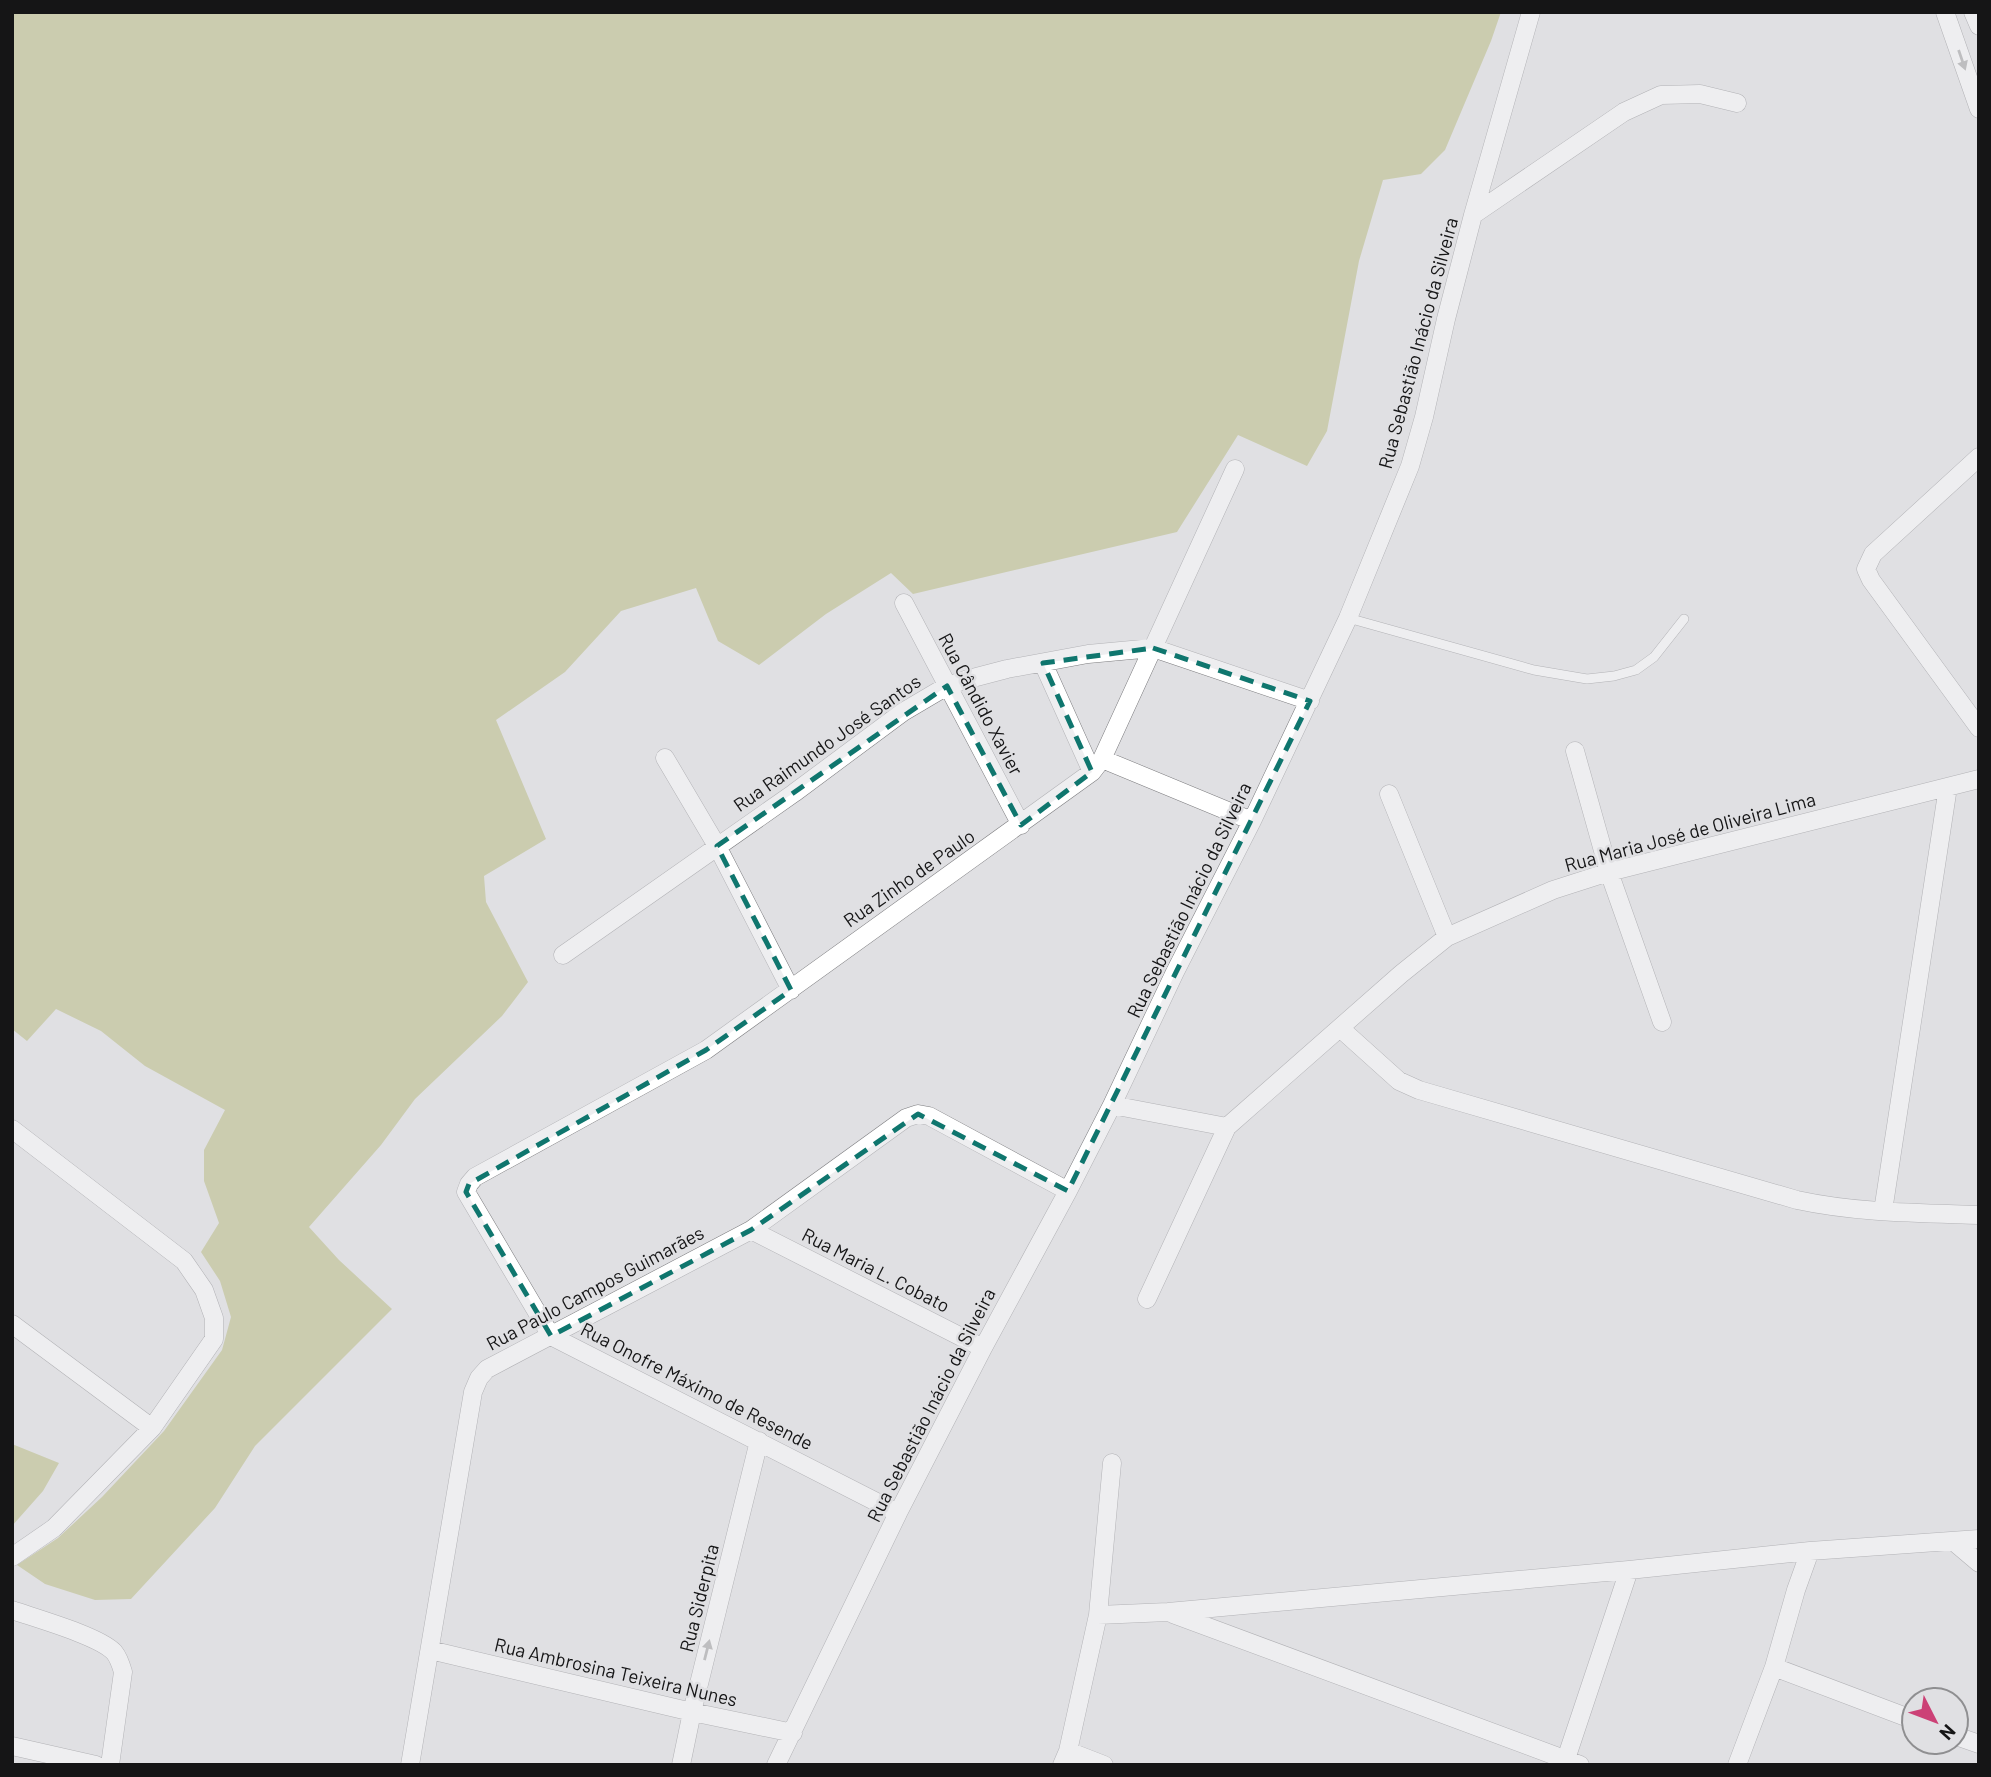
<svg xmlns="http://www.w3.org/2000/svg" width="1991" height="1777" viewBox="0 0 1991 1777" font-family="Barlow,sans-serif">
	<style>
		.green { fill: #b1b470 }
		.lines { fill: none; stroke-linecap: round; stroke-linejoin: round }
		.lane-casing { stroke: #7c7c7f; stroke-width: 10 }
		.street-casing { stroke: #7c7c7f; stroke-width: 19 }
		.lane { stroke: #fff; stroke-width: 9 }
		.street { stroke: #fff; stroke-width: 18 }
		.oneway { fill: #969696 }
		.marked { fill: none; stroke: #0f766e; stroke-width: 5; stroke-dasharray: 14 9; stroke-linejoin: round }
		.labels { text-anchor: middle; stroke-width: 5; stroke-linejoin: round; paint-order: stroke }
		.street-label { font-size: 19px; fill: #151516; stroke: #e0e0e3 }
	</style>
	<rect width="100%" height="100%" fill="#e0e0e3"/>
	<path class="green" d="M12,12H1501L1491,41L1445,150L1421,174L1383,180L1359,261L1327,431L1307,466L1238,435L1177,532L913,594L891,573L826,614L759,665L718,641L696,588L621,611L565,672L496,720L546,839L484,876L486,902L528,982L502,1016L415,1099L381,1145L309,1227L339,1260L392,1309L255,1446L215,1508L131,1599L95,1600L45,1584L17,1565L58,1538L102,1497L164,1431L222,1350L231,1317L220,1281L201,1252L219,1223L204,1181V1150L225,1110L145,1066L101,1031L56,1009L27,1041L12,1029Z
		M12,1444L59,1463L43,1491L12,1526Z"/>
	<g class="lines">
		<defs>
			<path id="lane" d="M1348,618L1534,670L1587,679L1614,676L1636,670L1654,657L1684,619"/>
			<path id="street" d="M1945,12L1979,109
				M1973,12L1979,26
				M1473,215L1624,112L1661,95L1700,94L1737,103
				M1979,457L1873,554L1866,569L1871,580L1979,728
				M904,603L1021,825
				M1043,663L1092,772
				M1575,751L1609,872L1662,1022
				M665,758L717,846L791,990
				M1102,759L1252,821
				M1389,794L1447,937
				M563,955L794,793L903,712L947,686L965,680L1007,669L1088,654L1153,648L1310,701
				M1340,1028L1399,1081L1419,1090L1797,1200C1857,1213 1918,1213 1979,1215
				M1112,1105L1227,1127L1401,974L1447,937L1553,890L1609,872L1979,779
				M12,1129L184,1261L204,1290L214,1318V1339L152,1428L54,1528L12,1557
				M1883,1211L1948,787
				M751,1230L983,1348
				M1147,1299L1227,1127
				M12,1324L152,1428
				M898,1513L551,1336L466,1192L469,1184L475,1177L706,1050L1092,772L1102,759L1235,469
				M1953,1541L1979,1563
				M12,1610C35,1618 99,1636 114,1652C119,1658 121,1665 123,1672L110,1765
				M1173,1614L1580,1765
				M1098,1615L1168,1612L1629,1570L1810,1551L1979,1539
				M430,1650L692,1712L793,1733
				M1774,1667L1914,1720
				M1956,1736L1979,1744
				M12,1746L96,1765
				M1068,1751L1104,1765
				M1566,1759L1629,1570
				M410,1765L473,1392L479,1378L487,1369L751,1230L906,1118L918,1114L929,1116L1068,1191
				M681,1765L692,1712L759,1441
				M776,1765L898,1513L983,1348L1068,1191L1112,1105L1175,972L1252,821L1348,618L1410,466L1424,417L1446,319L1473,215L1531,12
				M1062,1765L1068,1751L1098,1615L1112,1463
				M1737,1765L1774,1667L1796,1590L1810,1551"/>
		</defs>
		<use href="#lane" class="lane-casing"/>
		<use href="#street" class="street-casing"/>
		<use href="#lane" class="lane"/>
		<use href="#street" class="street"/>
	</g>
	<defs><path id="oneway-solid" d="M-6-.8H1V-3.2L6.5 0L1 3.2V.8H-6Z" transform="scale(1.75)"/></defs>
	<g class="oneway">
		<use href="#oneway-solid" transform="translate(1962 60) rotate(71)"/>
		<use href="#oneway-solid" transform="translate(707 1650) rotate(-76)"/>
	</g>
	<path d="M0 0H1991V1777H0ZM1153,648L1310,701L1068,1191L918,1114L751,1230L551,1336L466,1192L469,1184L706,1050L791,990L717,846L947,686L1021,825L1092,772L1043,663Z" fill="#e0e0e3" fill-opacity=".55" fill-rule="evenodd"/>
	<path class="marked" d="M1153,648L1310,701L1068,1191L918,1114L751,1230L551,1336L466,1192L469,1184L706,1050L791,990L717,846L947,686L1021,825L1092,772L1043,663Z"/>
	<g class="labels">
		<g class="street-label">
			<text transform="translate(1418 343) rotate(-75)" y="7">Rua Sebastião Inácio da Silveira</text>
			<text transform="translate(981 704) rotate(62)" y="7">Rua Cândido Xavier</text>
			<text transform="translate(827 743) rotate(-35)" y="7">Rua Raimundo José Santos</text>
			<text transform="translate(1690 832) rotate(-15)" y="7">Rua Maria José de Oliveira Lima</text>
			<text transform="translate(909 878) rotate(-35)" y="7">Rua Zinho de Paulo</text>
			<text transform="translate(1189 900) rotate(-64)" y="7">Rua Sebastião Inácio da Silveira</text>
			<text transform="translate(876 1270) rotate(27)" y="7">Rua Maria L. Cobato</text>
			<text transform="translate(595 1288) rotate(-28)" y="7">Rua Paulo Campos Guimarães</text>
			<text transform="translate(697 1386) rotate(27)" y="7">Rua Onofre Máximo de Resende</text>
			<text transform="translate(931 1405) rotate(-63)" y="7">Rua Sebastião Inácio da Silveira</text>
			<text transform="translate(699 1598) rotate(-76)" y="7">Rua Siderpita</text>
			<text transform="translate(616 1672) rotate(13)" y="7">Rua Ambrosina Teixeira Nunes</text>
		</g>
	</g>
	<rect width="1991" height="1777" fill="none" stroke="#151516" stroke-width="28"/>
	<g transform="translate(1935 1721) rotate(132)"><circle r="33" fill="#e0e0e3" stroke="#8f8f91" stroke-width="2"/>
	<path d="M0-5L12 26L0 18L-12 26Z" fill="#cc4176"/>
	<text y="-10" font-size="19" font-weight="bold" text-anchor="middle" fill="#151516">N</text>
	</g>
</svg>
